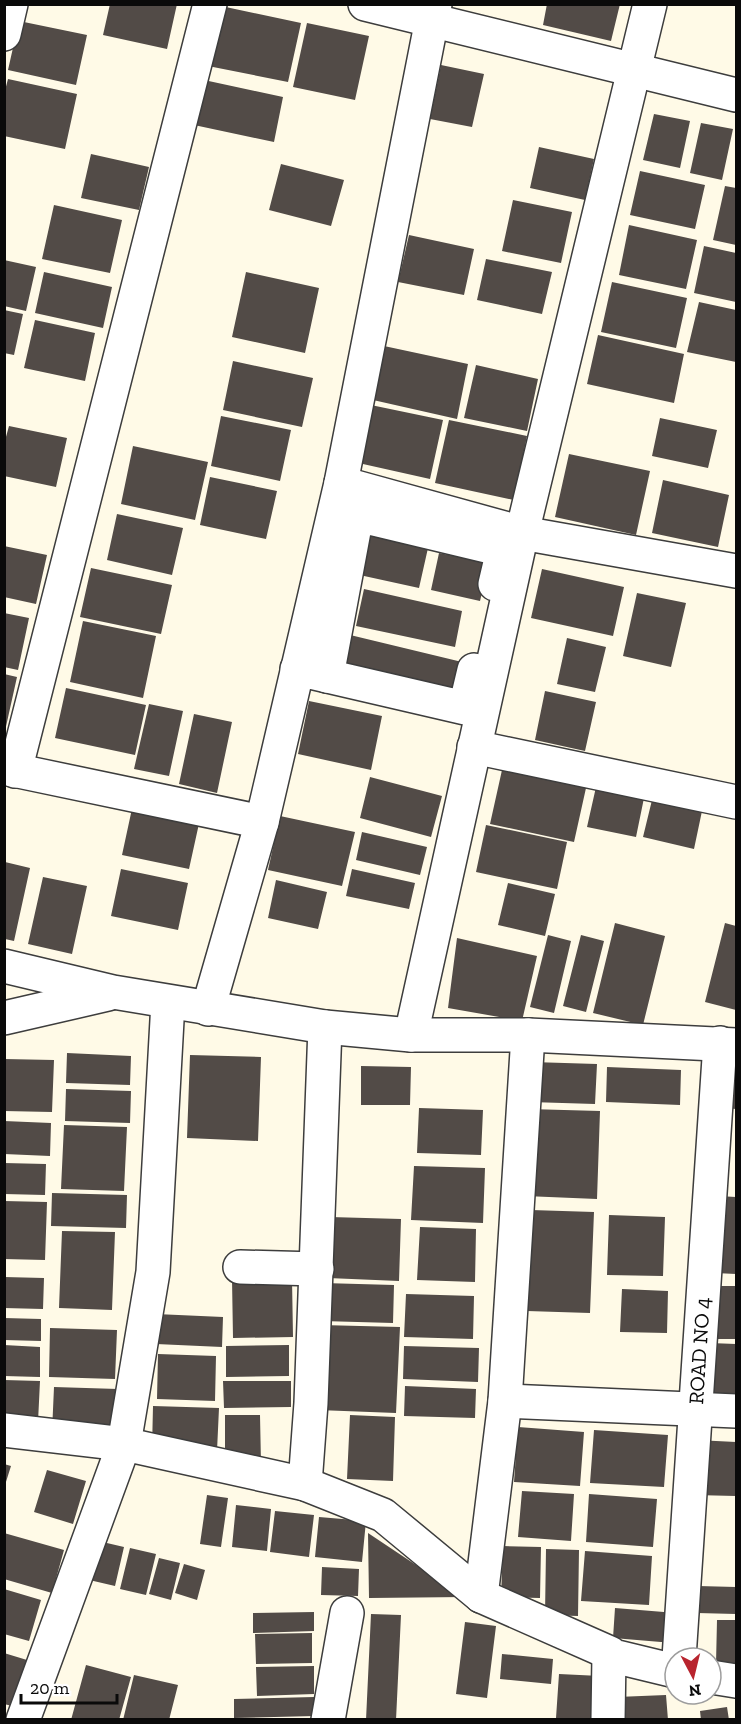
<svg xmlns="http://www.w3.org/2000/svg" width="741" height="1724" viewBox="0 0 741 1724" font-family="'Zilla Slab',serif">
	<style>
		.building { fill: #524b47 }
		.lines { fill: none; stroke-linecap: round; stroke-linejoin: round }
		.minor-casing { stroke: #3d3d3d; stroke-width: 36 }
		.minor { stroke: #fff; stroke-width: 33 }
		.labels { text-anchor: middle; stroke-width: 6; stroke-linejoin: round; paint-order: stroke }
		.street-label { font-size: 21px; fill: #0a0a0a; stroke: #fff }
	</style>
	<rect width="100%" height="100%" fill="#fffae7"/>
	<path class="building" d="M110,4H177L167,49L103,35Z
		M547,4H620L611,41L543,25Z
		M221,6L301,23L288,82L208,66Z
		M19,21L87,35L76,85L8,70Z
		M307,23L369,36L355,100L293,87Z
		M441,65L484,74L472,127L430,119Z
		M8,79L77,94L65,149L4,136V94Z
		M204,80L283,97L274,142L194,125Z
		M654,114L690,121L680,168L643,160Z
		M701,123L733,129L722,180L690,173Z
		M539,147L594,159L585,200L530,188Z
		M91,154L149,167L139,210L81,198Z
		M281,164L344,180L331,226L269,210Z
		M640,171L705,185L695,229L630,215Z
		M725,186L736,188V245L713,240Z
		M513,200L572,212L561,263L502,251Z
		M54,205L122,220L110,273L42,259Z
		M629,225L697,240L686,289L619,275Z
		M409,235L474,249L464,295L398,282Z
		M704,246L736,253V302L694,293Z
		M486,259L552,272L542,314L477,300Z
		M4,260L36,267L26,311L4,306Z
		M44,272L112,287L103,328L35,313Z
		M246,272L319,288L305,353L232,337Z
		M612,282L687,298L676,348L601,332Z
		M699,302L736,310V362L687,352Z
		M4,310L23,314L14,355L4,353Z
		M35,320L95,333L85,381L24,368Z
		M598,335L684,354L674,403L587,384Z
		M384,346L468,364L457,419L373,400Z
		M233,361L313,378L302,427L223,410Z
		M476,365L538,379L527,431L464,418Z
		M366,404L443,420L430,479L354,462Z
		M221,416L291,430L280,481L211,466Z
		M660,418L717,430L708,468L652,456Z
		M449,420L527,436L514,500L435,483Z
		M9,426L67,438L56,487L4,476V444Z
		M133,446L208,462L195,520L121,504Z
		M569,454L650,471L636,535L555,517Z
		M210,477L277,491L266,539L200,525Z
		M663,480L729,495L718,547L652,533Z
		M117,514L183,528L172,575L107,560Z
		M363,533L428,548L419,588L355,574Z
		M4,546L47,555L36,604L4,597Z
		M439,553L489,563L480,601L431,590Z
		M91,568L172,585L161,634L80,617Z
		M542,569L624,587L613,636L531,618Z
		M364,589L462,611L455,647L356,626Z
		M637,593L686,603L671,667L623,656Z
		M4,613L29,618L18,670L4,667Z
		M83,621L156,636L143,698L70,682Z
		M346,634L462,662L454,697L337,670Z
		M567,638L606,647L595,692L557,684Z
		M4,674L17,677L5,731H4Z
		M66,688L146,705L135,755L55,738Z
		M545,691L596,702L585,751L535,740Z
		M309,701L382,716L371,770L298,754Z
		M149,704L183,711L169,776L134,769Z
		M194,714L232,722L217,793L179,784Z
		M502,770L586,788L574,842L490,824Z
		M370,777L442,796L431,837L360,818Z
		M596,787L644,798L636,837L587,827Z
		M652,800L702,811L694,849L643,837Z
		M133,804L200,819L189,869L122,855Z
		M280,816L355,832L342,886L268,870Z
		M486,825L567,842L557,889L476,872Z
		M362,832L427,847L420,875L356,860Z
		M5,862L30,868L14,941L5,939Z
		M121,869L188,883L178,930L111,916Z
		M352,869L415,883L409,909L346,896Z
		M43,877L87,886L72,954L28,944Z
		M276,880L327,892L318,929L268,918Z
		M508,883L555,894L545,936L498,925Z
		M615,923L665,936L643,1025L593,1013Z
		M725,923L736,926V1010L705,1002Z
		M548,935L571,941L554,1013L530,1007Z
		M581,935L604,941L586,1012L563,1006Z
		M457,938L537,956L522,1021L448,1008Z
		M67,1053L131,1056L130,1085L66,1083Z
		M190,1055L261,1057L258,1141L187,1138Z
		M4,1059L54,1060L52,1112L4,1111Z
		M532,1062L597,1064L595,1104L530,1102Z
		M361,1066L411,1067L410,1105H361Z
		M607,1067L681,1070L680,1105L606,1102Z
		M725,1075H736V1109L724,1108Z
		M66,1089L131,1091L130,1123L65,1121Z
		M419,1108L483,1110L481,1155L417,1153Z
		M528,1109L600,1111L597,1199L525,1196Z
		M4,1121L51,1123L50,1156L4,1154Z
		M64,1125L127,1127L124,1191L61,1189Z
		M4,1163L46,1164L45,1195L4,1194Z
		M414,1166L485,1168L483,1223L411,1220Z
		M52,1193L127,1195L126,1228L51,1226Z
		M718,1196L736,1197V1274L715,1273Z
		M4,1201L47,1202L45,1260L4,1259Z
		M531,1210L594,1212L590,1313L527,1311Z
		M609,1215L665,1217L663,1276L607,1275Z
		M330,1217L401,1219L399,1281L328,1278Z
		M420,1227L476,1229L475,1282L417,1280Z
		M62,1231L115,1232L112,1310L59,1308Z
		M4,1277L44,1278L43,1309L4,1308Z
		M232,1279H292L293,1337L233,1338Z
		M323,1283L394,1285L393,1323L322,1321Z
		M718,1286H736V1339H716Z
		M622,1289L668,1291L667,1333L620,1332Z
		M406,1294L474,1296L473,1339L404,1337Z
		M156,1314L223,1317L222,1347L156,1344Z
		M4,1318L41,1319V1341L4,1340Z
		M321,1325L400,1327L396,1413L318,1410Z
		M50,1328L117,1330L115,1379L49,1377Z
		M710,1343L736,1344V1399L708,1398Z
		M4,1345L40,1347V1377L4,1376Z
		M289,1345V1376L226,1377V1346Z
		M404,1346L479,1348L478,1382L403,1379Z
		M158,1354L216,1356L215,1401L157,1399Z
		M4,1380L40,1381L38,1422L4,1421Z
		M223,1381H291V1407L224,1408Z
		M405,1386L476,1389L475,1418L404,1416Z
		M54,1387L118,1389L116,1435L52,1432Z
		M153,1406L219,1408L217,1451L152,1449Z
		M225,1415H260L261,1464H225Z
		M350,1415L395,1417L393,1481L347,1479Z
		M518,1427L584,1432L580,1486L514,1482Z
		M594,1430L668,1435L664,1487L590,1483Z
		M696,1440L736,1442V1496L694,1495Z
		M4,1464L11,1466L5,1485H4Z
		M47,1470L86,1481L73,1524L34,1512Z
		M522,1491L574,1494L571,1541L518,1537Z
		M589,1494L657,1499L653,1547L586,1542Z
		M207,1495L228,1498L221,1547L200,1544Z
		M236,1505L271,1509L267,1551L232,1547Z
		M275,1511L314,1515L309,1557L270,1552Z
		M319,1517L366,1521L362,1562L315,1557Z
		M4,1533L64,1550L52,1593L4,1579Z
		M368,1533L464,1597L369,1598Z
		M94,1540L124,1547L115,1586L85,1579Z
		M503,1546L541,1547L540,1598L501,1597Z
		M130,1548L156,1554L146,1595L120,1589Z
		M546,1549L579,1550L578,1616L545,1615Z
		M585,1551L652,1556L649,1605L581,1601Z
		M159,1558L180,1563L171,1600L149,1594Z
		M184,1564L205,1570L197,1600L175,1593Z
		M322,1567L359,1569L358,1596L321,1595Z
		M698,1586L736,1587V1614L697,1613Z
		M4,1589L41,1600L29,1641L4,1634Z
		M615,1608L676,1613L673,1643L613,1638Z
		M314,1612V1631L253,1633V1613Z
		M371,1614L401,1615L396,1720H366Z
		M717,1620H736V1664H716Z
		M465,1622L496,1626L487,1698L456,1694Z
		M312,1633V1663L256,1664L255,1634Z
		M4,1653L27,1660L12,1706L4,1704Z
		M502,1654L553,1659L551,1684L500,1679Z
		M86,1665L131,1677L119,1720H71Z
		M314,1666V1694L257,1696L256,1667Z
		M559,1674L600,1676L597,1719L556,1718Z
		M134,1675L178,1685L169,1720H123Z
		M666,1695L668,1720H618L617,1697Z
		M314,1697L315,1716L234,1718V1699Z
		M727,1707L729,1720H701L700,1711Z"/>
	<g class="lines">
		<defs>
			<g id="minor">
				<path d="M365,4L736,95"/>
				<path d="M4,34L11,4"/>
				<path d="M341,483L522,533L736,571"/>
				<path d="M297,669L465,708L474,670"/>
				<path d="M327,676L357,515L503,550L495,584"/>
				<path d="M474,747L736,802"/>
				<path d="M4,768L262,822"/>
				<path d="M15,771L210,4"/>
				<path d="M4,966L113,992L325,1027L411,1035H528L736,1045"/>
				<path d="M208,1009L262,822L341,483L435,4"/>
				<path d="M4,1018L108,994"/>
				<path d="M411,1035L522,533L650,4"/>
				<path d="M240,1267L317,1269"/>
				<path d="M505,1401L736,1411"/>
				<path d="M4,1430L124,1444L305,1484L383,1515L481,1596L610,1653L609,1655L675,1671"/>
				<path d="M305,1484L311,1403L325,1027"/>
				<path d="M481,1596L505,1401L528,1035"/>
				<path id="s1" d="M679,1658L720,1043"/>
				<path d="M711,1677L736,1681"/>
				<path d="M23,1720L124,1444L153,1272L168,1002"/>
				<path d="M328,1720L347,1613"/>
				<path d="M608,1720L609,1655"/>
			</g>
		</defs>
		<use href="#minor" class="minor-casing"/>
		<use href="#minor" class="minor"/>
	</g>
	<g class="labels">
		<g class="street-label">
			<text dy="7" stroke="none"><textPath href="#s1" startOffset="308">ROAD NO 4</textPath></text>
		</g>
	</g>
	<rect width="741" height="1724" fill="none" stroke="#0a0a0a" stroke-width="12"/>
	<g transform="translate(693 1676) rotate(173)"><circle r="28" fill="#ffffff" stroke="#9d9d9d" stroke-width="1.5"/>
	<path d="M0-4.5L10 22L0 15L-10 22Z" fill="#b8242e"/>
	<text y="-9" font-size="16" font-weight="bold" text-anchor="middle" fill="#0a0a0a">N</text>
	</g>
	<path d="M21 1694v9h96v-9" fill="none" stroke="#0a0a0a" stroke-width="3"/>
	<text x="30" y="1694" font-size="18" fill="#0a0a0a" stroke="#ffffff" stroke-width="4.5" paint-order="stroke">20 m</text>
</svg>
